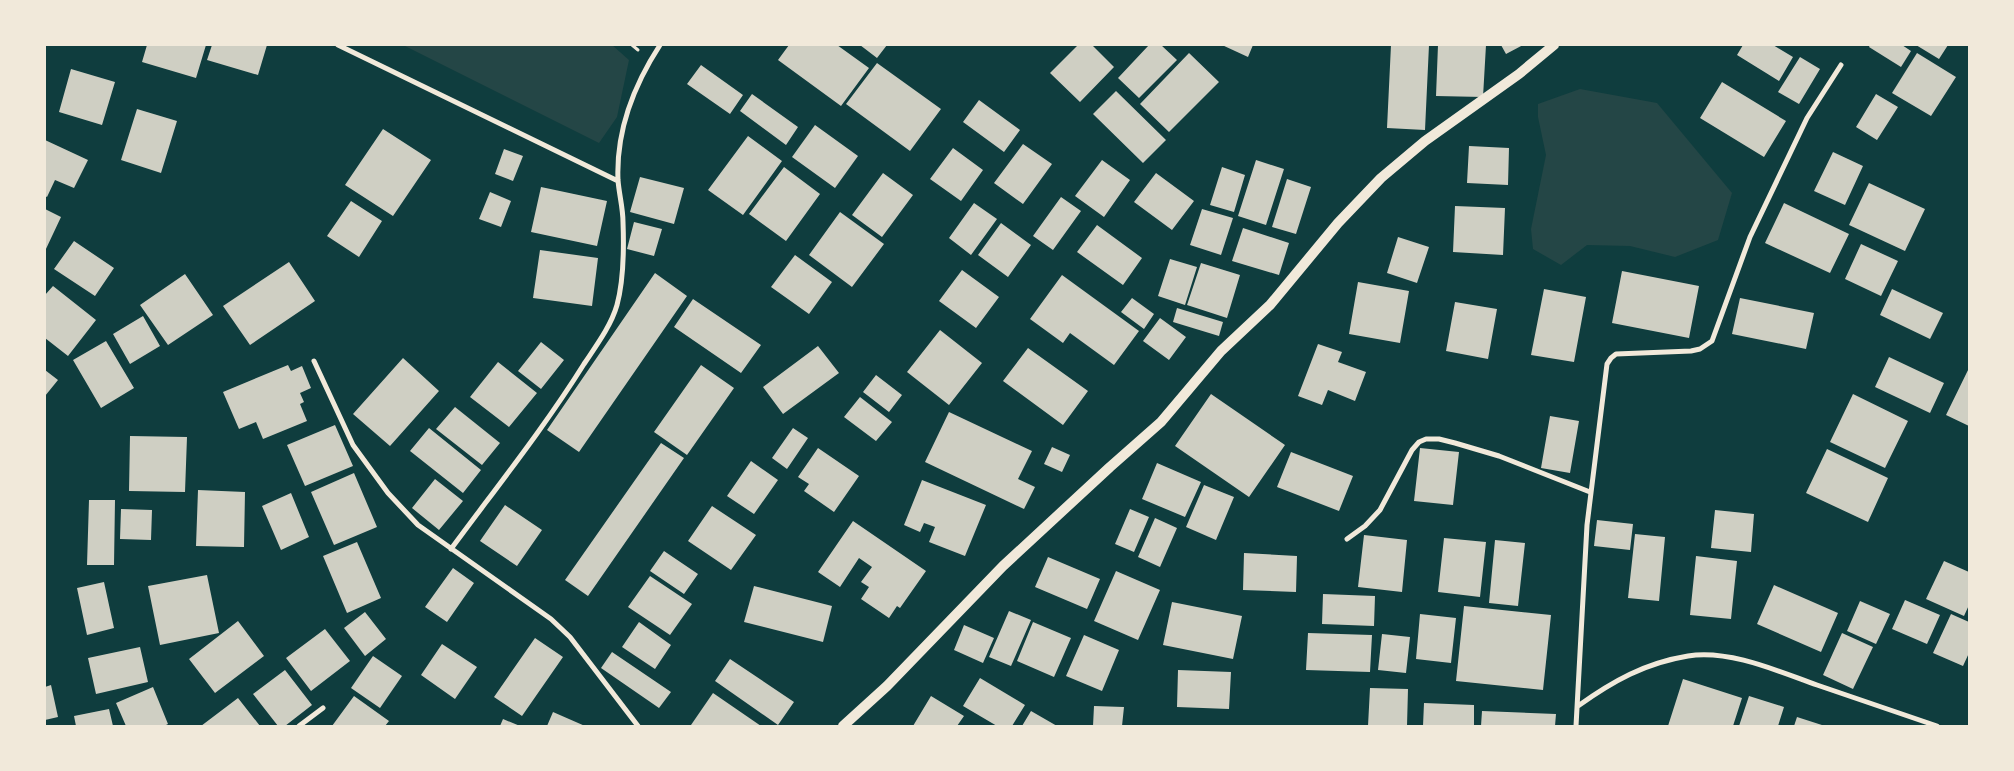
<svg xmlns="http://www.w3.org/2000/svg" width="2014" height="771" viewBox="0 0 2014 771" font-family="'Titillium Web',sans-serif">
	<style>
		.green { fill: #244646 }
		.building { fill: #cfcfc3 }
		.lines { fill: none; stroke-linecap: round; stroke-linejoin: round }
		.path { stroke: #f1e9da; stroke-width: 3 }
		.minor { stroke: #f1e9da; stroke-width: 5 }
		.secondary { stroke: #f1e9da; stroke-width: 10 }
	</style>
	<rect width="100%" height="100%" fill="#0f3d3e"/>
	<path class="green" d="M403,45H612L629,60L617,117L599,143Z
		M1580,89L1657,103L1732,193L1718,240L1675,257L1630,246L1587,245L1561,265L1533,249L1531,229L1546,155L1538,117V104Z"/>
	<path class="building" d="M147,45H206L196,78L142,62Z
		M212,45H267L258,75L207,60Z
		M789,45H837L869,68L841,106L778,60Z
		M860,45H887L877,58Z
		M1078,45H1092L1114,67L1080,102L1050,73Z
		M1149,45H1161L1177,60L1139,98L1118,78Z
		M1222,45H1253L1248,57Z
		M1391,45H1429L1425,130L1387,128Z
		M1438,45H1486L1483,97L1436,96Z
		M1501,45H1523L1506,54Z
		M1743,45H1773L1793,57L1779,81L1737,55Z
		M1870,45H1902L1911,51L1901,67L1869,47Z
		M1916,45H1948L1939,59Z
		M1189,53L1219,82L1169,132L1140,104Z
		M1917,53L1956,77L1931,116L1892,93Z
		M1800,57L1820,69L1799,104L1778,92Z
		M877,63L941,109L910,151L846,104Z
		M701,65L743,95L730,114L687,84Z
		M71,69L115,82L102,125L59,112Z
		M1722,82L1786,121L1764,157L1700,118Z
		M1116,91L1166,140L1143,163L1093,114Z
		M752,94L798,127L786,145L740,111Z
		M1876,94L1898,107L1877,140L1856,127Z
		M979,100L1020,130L1004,152L963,122Z
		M137,109L177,121L161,173L121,160Z
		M815,125L858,156L835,188L792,157Z
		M383,129L431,160L393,216L345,185Z
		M748,136L782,161L743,215L708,190Z
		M45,140L88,160L74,188L55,180L47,197L45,196Z
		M1023,144L1052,164L1023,204L994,183Z
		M1469,146L1509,148L1508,185L1467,183Z
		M953,148L983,170L961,201L930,179Z
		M504,149L523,156L513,181L495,174Z
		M1833,152L1863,166L1845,205L1814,191Z
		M1102,160L1130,180L1104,217L1075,196Z
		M1256,160L1284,169L1266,225L1238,216Z
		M784,167L820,194L786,241L749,214Z
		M1222,167L1245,175L1234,212L1210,205Z
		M883,173L913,195L882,237L852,215Z
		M1156,173L1194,201L1172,230L1134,202Z
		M640,177L684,188L674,224L630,212Z
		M1287,179L1311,187L1296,234L1272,227Z
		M1869,183L1925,209L1905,251L1849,225Z
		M541,187L607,201L597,246L531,232Z
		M490,192L511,201L501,227L479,219Z
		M1061,197L1081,211L1053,250L1033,236Z
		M351,201L382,221L359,257L327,236Z
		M974,203L997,219L971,255L949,238Z
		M1784,203L1849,234L1830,273L1765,243Z
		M1455,206L1505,208L1503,255L1453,252Z
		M45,209L61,217L45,251Z
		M1202,209L1233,218L1221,255L1190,245Z
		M840,212L884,244L852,287L809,255Z
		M634,222L662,229L654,256L627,249Z
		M1001,223L1031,245L1008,277L978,255Z
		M1097,225L1142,258L1123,285L1077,252Z
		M1243,228L1289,243L1279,275L1232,261Z
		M1398,237L1429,247L1417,283L1387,273Z
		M74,241L114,268L95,296L54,269Z
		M1861,244L1898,261L1881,296L1845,279Z
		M540,250L598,258L592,306L533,298Z
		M795,255L832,282L809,314L771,287Z
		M1170,259L1197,267L1185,305L1158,296Z
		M289,262L315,301L250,345L223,306Z
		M1201,263L1240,275L1227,318L1187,305Z
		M962,270L999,297L976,328L939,301Z
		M1622,271L1699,286L1689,338L1612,323Z
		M655,273L687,296L579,452L547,430Z
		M185,274L213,315L168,345L140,305Z
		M1062,275L1139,331L1114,365L1070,333L1063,343L1030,319Z
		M1358,282L1409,291L1400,343L1349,334Z
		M53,286L96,320L68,356L45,338V295Z
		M1544,289L1586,297L1574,362L1531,355Z
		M1892,289L1943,313L1930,339L1880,315Z
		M1132,298L1154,314L1144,329L1121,312Z
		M1740,298L1814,313L1806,349L1732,334Z
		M693,299L761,345L741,373L674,327Z
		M1455,302L1497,309L1488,359L1446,351Z
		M1177,308L1223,322L1219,336L1173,322Z
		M143,316L160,346L130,364L113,334Z
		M1160,318L1186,337L1169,360L1143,341Z
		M940,330L982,363L949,405L907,372Z
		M106,341L134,388L101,408L73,360Z
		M541,342L564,360L541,389L518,371Z
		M1318,344L1342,352L1338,362L1366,372L1355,401L1328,390L1322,405L1298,396Z
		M818,346L839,373L783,414L763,387Z
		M1028,348L1088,391L1063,425L1003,381Z
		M1889,357L1944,383L1930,413L1875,387Z
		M403,358L439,391L390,446L353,414Z
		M498,362L537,393L509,427L470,397Z
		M288,365L291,371L302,366L311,388L300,393L304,402L300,404L307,421L263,439L256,422L239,429L223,392Z
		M701,365L734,388L687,455L654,432Z
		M1969,368V426L1946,415Z
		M45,370L58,380L45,396Z
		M876,375L902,395L889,412L863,392Z
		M1211,394L1285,445L1249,497L1175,446Z
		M1853,394L1908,421L1885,468L1830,442Z
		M860,397L892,422L876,441L844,417Z
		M455,407L500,443L482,465L436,429Z
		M949,412L1032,451L1018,479L1035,487L1024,509L925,462Z
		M1550,416L1579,421L1570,473L1541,468Z
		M335,425L353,466L305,486L287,445Z
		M429,428L481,470L463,493L410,451Z
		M793,428L808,438L787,469L772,458Z
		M130,436L187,437L185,492L129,491Z
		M661,443L684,458L588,596L565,580Z
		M1052,447L1070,455L1062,472L1044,464Z
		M818,448L859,476L834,512L804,491L809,484L798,477Z
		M1420,448L1459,452L1453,505L1414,501Z
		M1827,449L1888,478L1868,522L1806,493Z
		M1291,452L1353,476L1339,511L1277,487Z
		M751,461L778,480L754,514L727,496Z
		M1157,463L1201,482L1185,517L1142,499Z
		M354,473L377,527L334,545L311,492Z
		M435,479L463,501L439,530L412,508Z
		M922,480L986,505L965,556L929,542L935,527L924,523L920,532L904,525Z
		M1204,485L1234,497L1216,540L1186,527Z
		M198,490L245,492L244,547L196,546Z
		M291,493L309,537L281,550L262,506Z
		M89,500H115L114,565H87Z
		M505,505L542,530L517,566L480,541Z
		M712,506L756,535L731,570L688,541Z
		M121,509L152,510L151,540L120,539Z
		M1130,509L1149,517L1134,552L1115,544Z
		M1715,510L1754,514L1751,552L1711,548Z
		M1155,518L1177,528L1160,567L1138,557Z
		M1597,520L1633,524L1630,550L1594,546Z
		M853,521L926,571L900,608L897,606L889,618L861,599L869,587L861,582L872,567L859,558L840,587L818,572Z
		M1635,534L1665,537L1659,601L1628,598Z
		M1364,535L1407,540L1402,592L1358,587Z
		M1444,538L1486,542L1480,597L1438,592Z
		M1495,540L1525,543L1518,606L1489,603Z
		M357,542L381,598L347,613L323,556Z
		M664,551L698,574L684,594L650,571Z
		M1244,553L1297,556L1296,592L1243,590Z
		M1696,556L1737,561L1731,619L1690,615Z
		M1048,557L1100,579L1087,609L1035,587Z
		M1944,561L1969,572V605L1964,616L1926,599Z
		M453,568L474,583L447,622L425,607Z
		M1116,571L1160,590L1138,640L1094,621Z
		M207,575L219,633L160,645L148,586Z
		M650,576L692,604L670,635L628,607Z
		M104,582L114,628L87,635L77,588Z
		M1774,585L1838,613L1821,652L1757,624Z
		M754,586L832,606L823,642L744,622Z
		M1323,594L1375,596L1374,626L1322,624Z
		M1905,600L1940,615L1927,644L1892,629Z
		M1860,601L1890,614L1876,644L1847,631Z
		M1172,602L1242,616L1233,659L1163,645Z
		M1464,606L1551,615L1543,690L1456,681Z
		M1009,611L1031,620L1011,666L989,657Z
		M365,612L386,639L365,656L344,628Z
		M1420,614L1456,618L1451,663L1416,659Z
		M1951,614L1969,622V653L1963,666L1933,653Z
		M238,621L264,656L215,693L189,659Z
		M639,622L671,645L655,669L622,647Z
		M1033,622L1071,638L1054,677L1017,661Z
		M964,625L994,638L983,663L954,650Z
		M325,629L350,661L311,691L286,658Z
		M1308,633L1372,635L1370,672L1306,670Z
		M1842,633L1873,647L1853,689L1823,675Z
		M1382,634L1410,637L1406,673L1378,670Z
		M1084,635L1119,650L1102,691L1066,676Z
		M535,638L563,657L522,716L494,697Z
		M442,644L477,667L455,699L421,675Z
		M140,647L148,682L96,694L88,658Z
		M612,652L671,692L659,708L601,668Z
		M373,656L402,676L380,708L351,688Z
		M730,659L794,702L778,725L715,681Z
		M285,670L312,705L285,726H278L253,694Z
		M1178,670L1231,672L1229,709L1177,707Z
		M980,678L1025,705L1012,726H997L963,706Z
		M1683,679L1742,698L1733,726H1668Z
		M51,685L58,717L45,720V687Z
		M153,687L168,724L164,726H126L116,703Z
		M1370,688L1408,689L1407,726H1368Z
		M713,693L761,726L691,725Z
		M354,696L389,721L385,726H332Z
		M931,696L964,716L957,726H913Z
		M1749,696L1784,707L1778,726H1739Z
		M238,698L260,726H201Z
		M1424,703L1474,705V726H1423Z
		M1094,706L1124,707L1122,726H1093Z
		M109,709L113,726H76L74,716Z
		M1031,711L1057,726H1022Z
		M1482,711L1556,714L1555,726H1481Z
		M553,712L585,726H547Z
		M1797,717L1825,726H1794Z
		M503,719L520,726H500Z"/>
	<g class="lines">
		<path class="path" d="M632,45L638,50"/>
		<path class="minor" d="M338,45L618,181
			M314,361L353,445L388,493L418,525L551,619L570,637L638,726
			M1347,539L1365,526L1380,510L1412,450L1419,442L1426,439H1439L1455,443L1499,456L1590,492
			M451,549C496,488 544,428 584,364C596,346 611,326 617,305C624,279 624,248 623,222C623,208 619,194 618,180C616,132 634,85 660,45
			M1578,706C1613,681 1645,663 1688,656C1729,649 1780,672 1817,685C1857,699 1897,712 1937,726
			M299,726L323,708
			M1576,726L1587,525L1607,364L1611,358L1616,354L1691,351L1700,349L1712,341L1750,237L1807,118L1841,65"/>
		<path class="secondary" d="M843,726L887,686L1003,566L1110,467L1161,422L1221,351L1270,305L1338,223L1381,178L1425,141L1519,74L1554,45"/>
	</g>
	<rect width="2014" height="771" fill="none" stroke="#f1e9da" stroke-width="92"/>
</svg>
